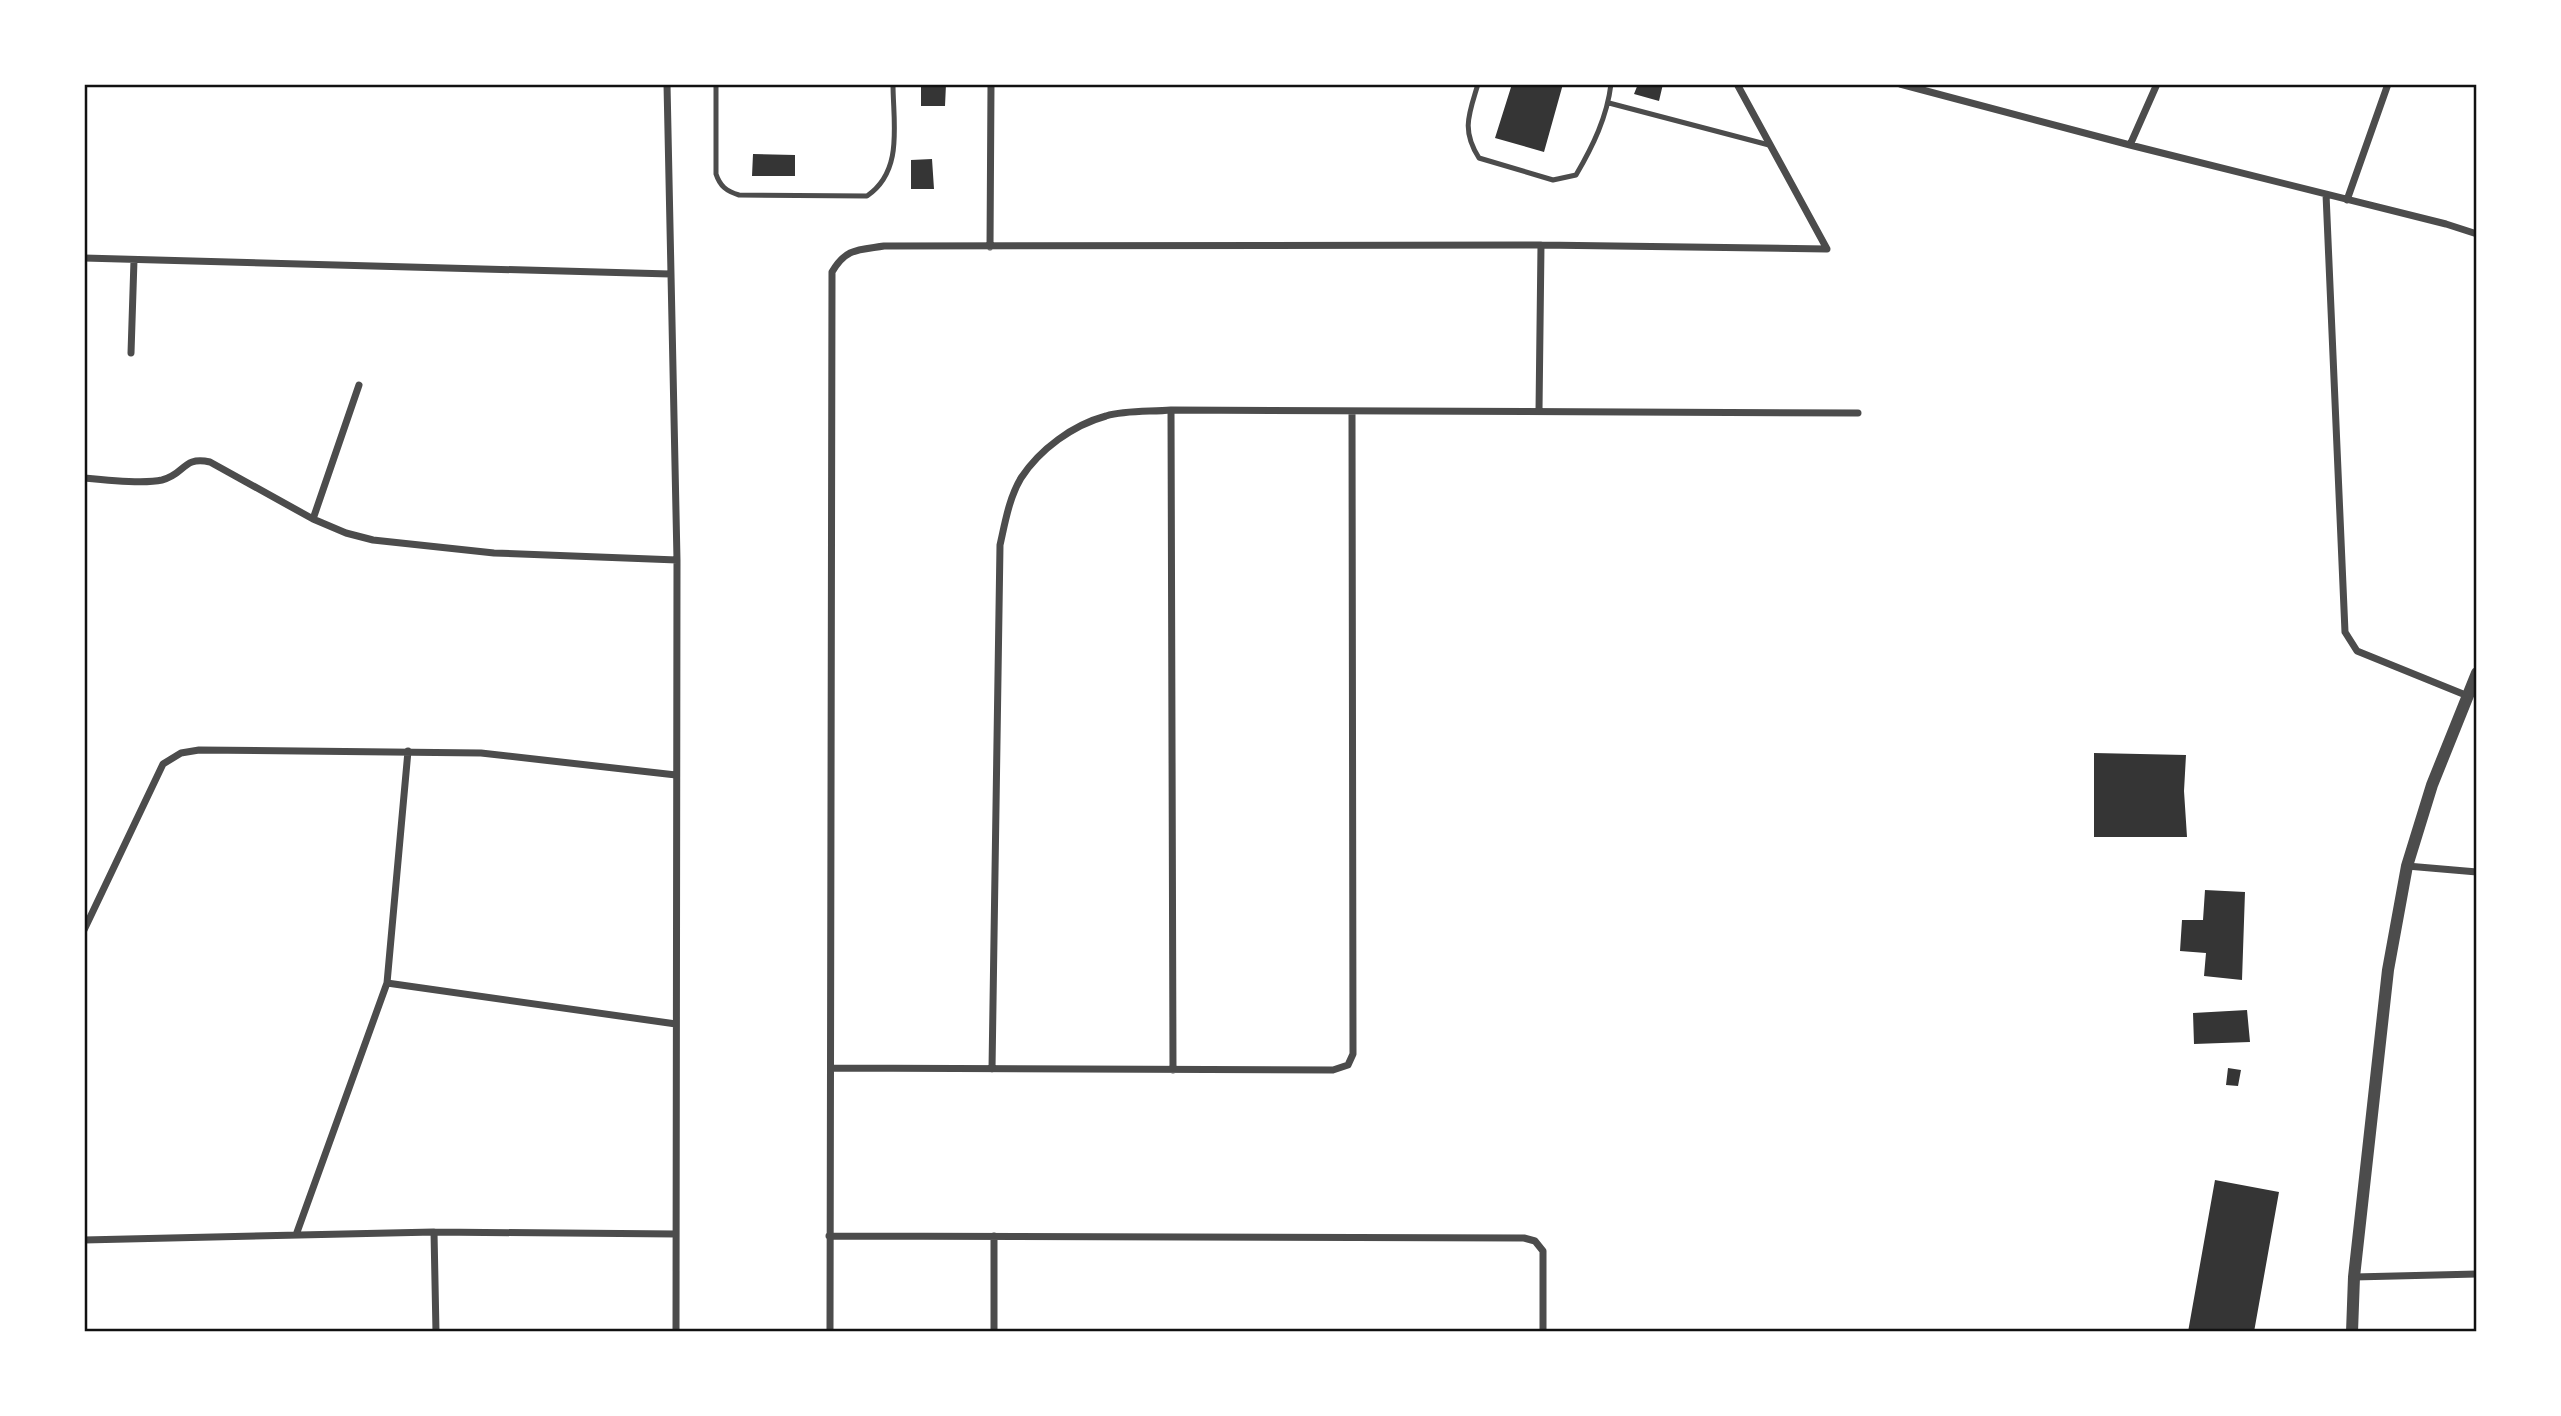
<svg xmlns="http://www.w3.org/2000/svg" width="2561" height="1416" viewBox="0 0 2561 1416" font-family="Ubuntu,sans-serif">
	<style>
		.building { fill: #353535 }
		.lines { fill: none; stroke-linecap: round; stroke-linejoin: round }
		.service { stroke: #4c4c4c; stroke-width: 5 }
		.minor { stroke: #4c4c4c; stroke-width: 7 }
		.tertiary { stroke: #4c4c4c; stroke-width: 12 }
		.neatline { fill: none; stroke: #111; stroke-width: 2.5 }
	</style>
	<rect width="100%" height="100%" fill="#fff"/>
	<path class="building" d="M921,84H946L945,106H921Z
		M1512,84H1563L1544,152L1495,138Z
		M1638,84H1663L1659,101L1634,94Z
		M753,154L795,155V176H752Z
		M932,159L934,189H911V160Z
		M2094,753L2186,755L2184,791L2187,837H2094Z
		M2205,890L2245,892L2242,980L2204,976L2206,953L2180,951L2182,920H2203Z
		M2247,1010L2250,1042L2194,1044L2193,1013Z
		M2228,1068L2241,1070L2238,1086L2226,1085Z
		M2215,1180L2279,1192L2254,1332H2188Z"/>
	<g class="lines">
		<path class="service" d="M716,84V174C720,186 726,191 739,195L867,196C904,171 893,123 893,84
			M1478,84C1469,114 1461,130 1479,158L1553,180L1576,175C1593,146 1607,117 1611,84
			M1609,103L1769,145"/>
		<path class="minor" d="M667,84L677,560L676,1332
			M1900,84L2130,145L2446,224L2477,234
			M2130,145L2157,84
			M2326,194L2345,632L2357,651L2468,696
			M2347,200L2388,84
			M990,247L991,84
			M84,258L670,274
			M131,353L134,260
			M1171,410L1173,1070
			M1539,411L1541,245
			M84,478C103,480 144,484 162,480C186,474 182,456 210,462L313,519L346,533L373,540L494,553L677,560
			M313,519L359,385
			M2407,866L2477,872
			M84,930L163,764L181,753L199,750L481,753L676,775
			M387,983L676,1024
			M831,1068L1333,1070L1348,1065L1353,1054L1352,411
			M992,1069L1000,545C1005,523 1009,498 1021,478C1040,449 1073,425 1106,416C1126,410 1151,412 1171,410L1858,413
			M434,1232L436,1332
			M296,1235L387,983L408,751
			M829,1236L1524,1238L1535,1241L1543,1251V1332
			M84,1240L434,1232L676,1234
			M2354,1277L2477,1274
			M830,1332L832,272C846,248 858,250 884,246L1541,245L1827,249L1737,84
			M994,1332V1236"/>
		<path class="tertiary" d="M2352,1332L2354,1277L2388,970L2407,866L2432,785L2477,673"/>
	</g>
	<rect width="2561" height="1416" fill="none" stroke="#ffffff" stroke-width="172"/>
	<rect x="86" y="86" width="2389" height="1244" class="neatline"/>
</svg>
